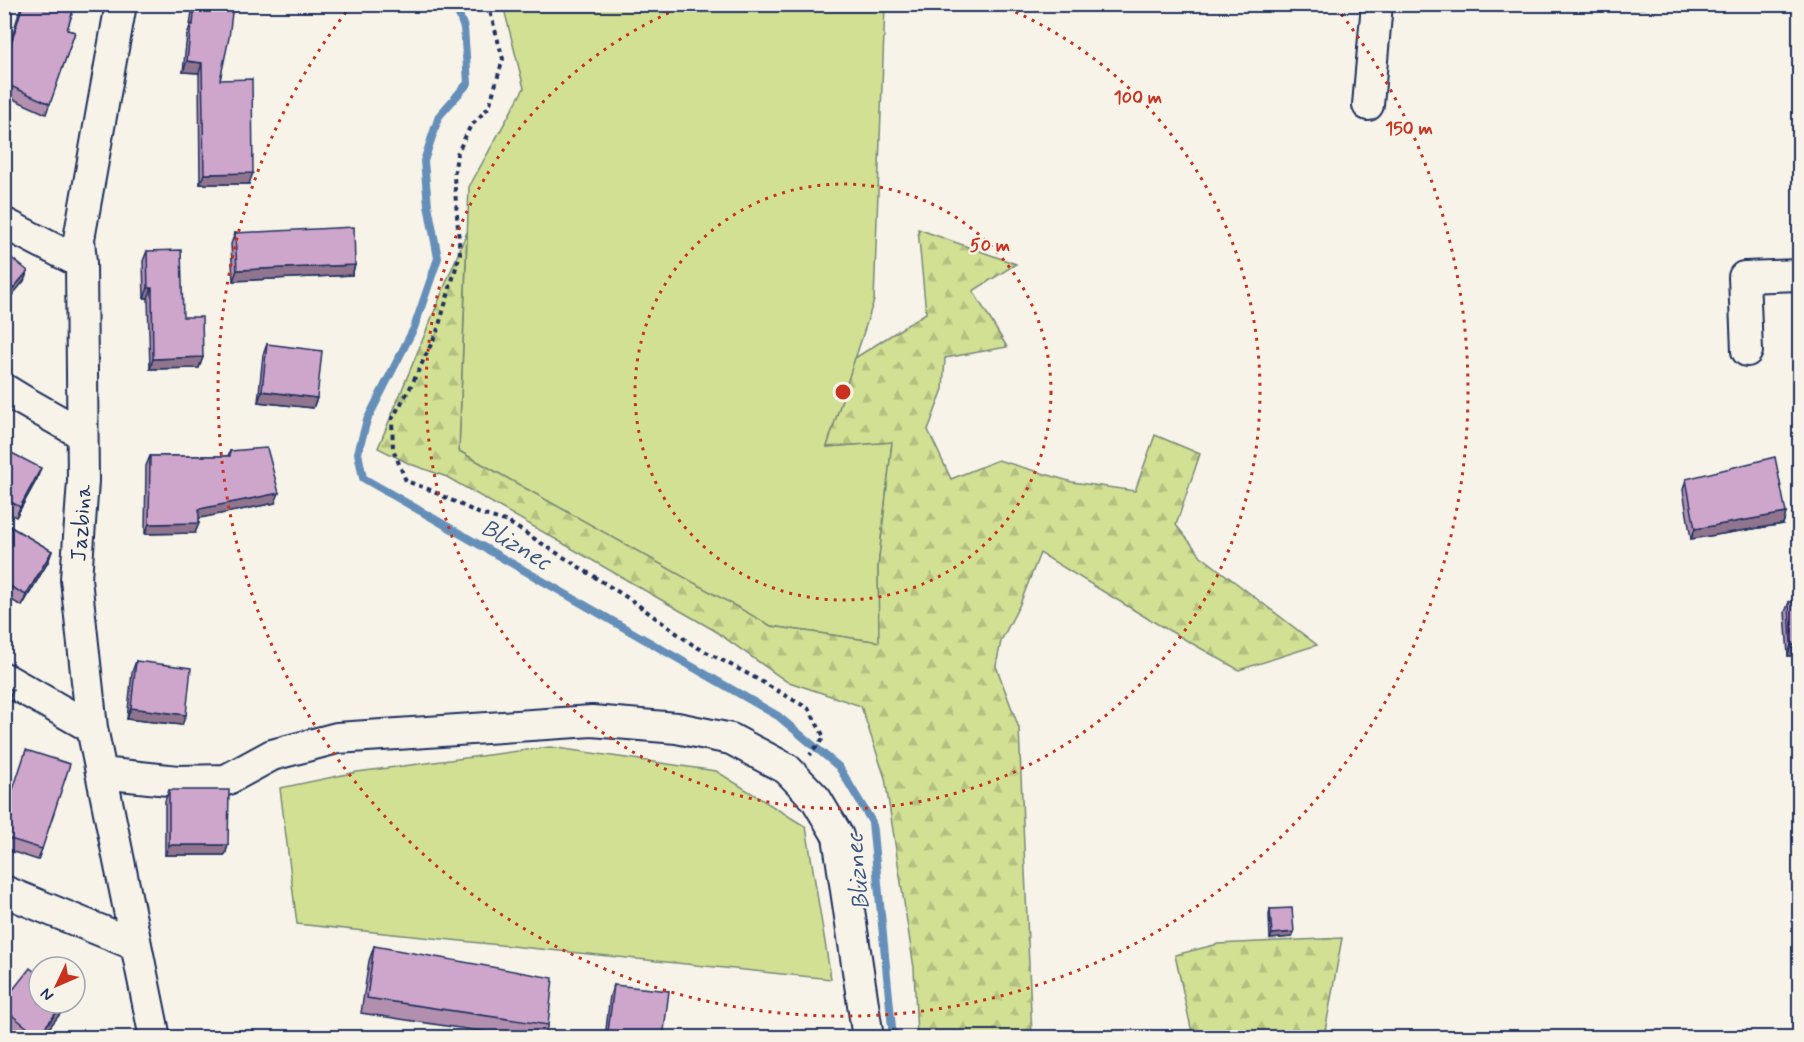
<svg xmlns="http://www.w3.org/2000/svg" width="1804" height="1042" viewBox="0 0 1804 1042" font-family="Mynerve,sans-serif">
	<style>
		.green { fill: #d2e093; stroke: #768878; stroke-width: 1.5 }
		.forest { fill: url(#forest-firs); stroke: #768878; stroke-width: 1.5 }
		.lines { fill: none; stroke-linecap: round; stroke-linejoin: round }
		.stream { stroke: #658fb9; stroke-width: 8 }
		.minor-casing { stroke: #1b2f5e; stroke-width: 34 }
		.path { stroke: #1b2f5e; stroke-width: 4; stroke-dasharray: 4.5 4.5; stroke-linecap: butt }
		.minor { stroke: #f7f3e8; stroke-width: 30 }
		.wall { fill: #b28faf; stroke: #1b2f5e; stroke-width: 1.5 }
		.shaded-wall { fill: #91748e; stroke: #1b2f5e; stroke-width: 1.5 }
		.building { fill: #cfa6cb; stroke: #1b2f5e; stroke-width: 1.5 }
		.ring { fill: none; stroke: #c8321e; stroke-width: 3; stroke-dasharray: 3 6 }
		.labels { text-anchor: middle; stroke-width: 4.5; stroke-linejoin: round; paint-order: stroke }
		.street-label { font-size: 22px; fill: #1b2f5e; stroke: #f7f3e8 }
		.water-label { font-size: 24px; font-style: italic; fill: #3a5784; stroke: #f7f3e8 }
		.centre { fill: #c8321e; stroke: #f7f3e8; stroke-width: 3 }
		.ring-label { font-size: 18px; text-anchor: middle; font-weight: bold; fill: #c8321e; stroke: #f7f3e8; stroke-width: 4.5; stroke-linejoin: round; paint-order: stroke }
	</style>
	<defs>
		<pattern id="forest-firs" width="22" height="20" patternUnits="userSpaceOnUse" patternTransform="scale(1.5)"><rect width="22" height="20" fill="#d2e093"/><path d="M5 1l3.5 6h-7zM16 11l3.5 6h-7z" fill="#b4c081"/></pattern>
	</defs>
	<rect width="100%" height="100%" fill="#f7f3e8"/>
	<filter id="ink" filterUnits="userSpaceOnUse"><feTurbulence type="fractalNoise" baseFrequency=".0167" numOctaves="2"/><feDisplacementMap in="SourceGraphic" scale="12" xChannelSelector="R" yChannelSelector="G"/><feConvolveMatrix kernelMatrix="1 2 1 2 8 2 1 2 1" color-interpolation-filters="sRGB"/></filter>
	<g filter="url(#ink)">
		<path class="green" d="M503,5H885L874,300L827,447L892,442L878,567L880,642L771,626L459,451L469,187L524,88Z
			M550,747L716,771L806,827L831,979L297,924L280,788L357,772Z"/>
		<path class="forest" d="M918,229L1016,264L973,291L1007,347L945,358L943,389L928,430L951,479L998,460L1072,482L1135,491L1155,435L1200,454L1176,525L1201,556L1317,645L1239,670L1147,618L1040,553L1020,604L1001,641L996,666L1019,728L1032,1037H917L914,968L885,778L861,706L786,681L712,629L447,477L410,464L378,448L467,232L459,451L771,626L879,642L878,567L892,442L827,447L855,358L926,313Z
			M1342,938L1324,1037H1193L1175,955L1218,944Z"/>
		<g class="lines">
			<path class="stream" d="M455,4L464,28L468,83L439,116L424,161L428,205L438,258L414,328L367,420L358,453L363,478L778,716L839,767L872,822L893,1038"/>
			<defs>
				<path id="minor" d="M121,4L79,239L81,263L83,481L76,579L92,728L155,1038
					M1368,105L1377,4
					M4,223L81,263
					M1747,351L1744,277L1800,275
					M4,389L22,400L82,434
					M4,678L92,728
					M101,773L178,781L226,780L272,755L337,738L592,721L677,728L731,739L787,769L816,799L838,836L868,1038
					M4,891L136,945"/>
			</defs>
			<use href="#minor" class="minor-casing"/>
			<path class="path" d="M488,4L503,59L489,107L470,127L457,154L454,177L460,254L437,332L410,388L392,419L393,449L406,481L428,489L478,513L508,522L631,600L693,645L750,675L809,709L824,737L810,755"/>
			<use href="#minor" class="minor"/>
		</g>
		<path class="wall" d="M16,4H75L67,30L75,32L46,114L4,95V64L21,6Z
			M193,4H233L220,80L249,184H200L199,73L183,72L187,35L190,26Z
			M1613,4H1659L1658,6L1613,11Z
			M235,233L355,265L352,275L233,281L231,244Z
			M147,251L183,317L203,357L199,368L150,369L148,298H144L143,261Z
			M267,344L317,398L313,408L258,402L263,355Z
			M4,449L37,479L16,517L4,511Z
			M230,451L275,503L199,518V523L195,533L145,534L146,466L150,456H228Z
			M1686,479L1786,513L1783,524L1691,539L1683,490Z
			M4,523L52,551L48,562L22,606L4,596Z
			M1789,602L1800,655L1788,656L1785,612Z
			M136,661L182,725L127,719L132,672Z
			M169,790L228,845L225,855H165V801Z
			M4,816L42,849L38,860L4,849Z
			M1270,909L1292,937L1270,939L1269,915Z
			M374,946L548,1025L543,1038H526L361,1013L369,961Z
			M614,985L663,1038H605L610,995Z
			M4,1001L64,1009L41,1038H23L4,1022Z"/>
		<path class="shaded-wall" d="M1616,4H1659L1658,6L1613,11Z
			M187,61L202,63L199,73L183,72Z
			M253,173L249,184H200L204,174Z
			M355,265L352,275L233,281L237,270Z
			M28,271L24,281L4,305V299Z
			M148,288H152L148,298H144Z
			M203,357L199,368L150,369L153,359Z
			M262,391L317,398L313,408L258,402Z
			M41,468L37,479L16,517L20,507Z
			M279,493L275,503L195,519L199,509Z
			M1786,513L1783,524L1691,539L1695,529Z
			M199,523L195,533L145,534L149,524Z
			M52,551L48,562L22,606L26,595Z
			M1791,645H1800V655L1788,656Z
			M13,690L9,701L4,709V705Z
			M131,708L186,715L182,725L127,719Z
			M169,845H228L225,855H165Z
			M1294,932L1292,937L1270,939L1272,934Z
			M64,1003H66L64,1009L41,1038H37Z
			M608,1032L660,1038H606Z"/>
		<path class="building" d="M23,4H75L67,30L75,32L50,104L4,83V67Z
			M195,4H233L229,38L220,80L252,79L253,173L204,174L202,63L187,61L191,24L193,25Z
			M354,227L355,265L237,270L235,233Z
			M181,250L183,317H202L203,357L153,359L152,288H148L147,251Z
			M4,252L28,271L4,299Z
			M267,344L322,351L317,398L262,391Z
			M267,448L279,493L199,509V523L149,524L150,456H230V451Z
			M4,449L41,468L20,507L4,498Z
			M1775,457L1786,513L1695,529L1686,479Z
			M4,523L52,551L26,595L4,583Z
			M1800,601V645H1791L1789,602Z
			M136,661L191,668L186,715L131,708Z
			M4,686L13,690L4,705Z
			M26,750L70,764L42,849L4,837V817Z
			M169,790H229L228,845H169Z
			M1292,908L1294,932L1272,934L1270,909Z
			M374,946L553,978L548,1025L367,998Z
			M30,968L39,975V1003H64L38,1036L4,1009V1001Z
			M614,985L669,991L663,1038L608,1032Z"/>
	</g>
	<g class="ring">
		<circle cx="843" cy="392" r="208"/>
		<path d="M999 5A417 417 0 1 1 687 5"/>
		<path d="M1336 7A625 625 0 1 1 350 7"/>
	</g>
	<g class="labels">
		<g class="street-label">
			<text transform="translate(80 523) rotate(-86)" y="8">Jazbina</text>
		</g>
		<g class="water-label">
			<text transform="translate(516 544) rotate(30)" y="8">Bliznec</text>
			<text transform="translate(857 872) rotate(-96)" y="8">Bliznec</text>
		</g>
	</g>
	<circle cx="843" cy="392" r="9" class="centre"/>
	<g class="ring-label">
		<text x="1138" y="103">100 m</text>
		<text x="1409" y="134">150 m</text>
		<text x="990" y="251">50 m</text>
	</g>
	<rect width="1804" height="1042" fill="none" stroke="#f7f3e8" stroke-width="24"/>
	<rect x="12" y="12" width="1780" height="1018" fill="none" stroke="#1b2f5e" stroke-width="2" filter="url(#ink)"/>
	<g transform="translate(57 985) rotate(226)"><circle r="28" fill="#f7f3e8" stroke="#9fa5b1" stroke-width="1.5"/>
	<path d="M0-4.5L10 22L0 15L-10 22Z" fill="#c8321e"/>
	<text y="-9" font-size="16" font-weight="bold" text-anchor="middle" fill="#1b2f5e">N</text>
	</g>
</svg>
